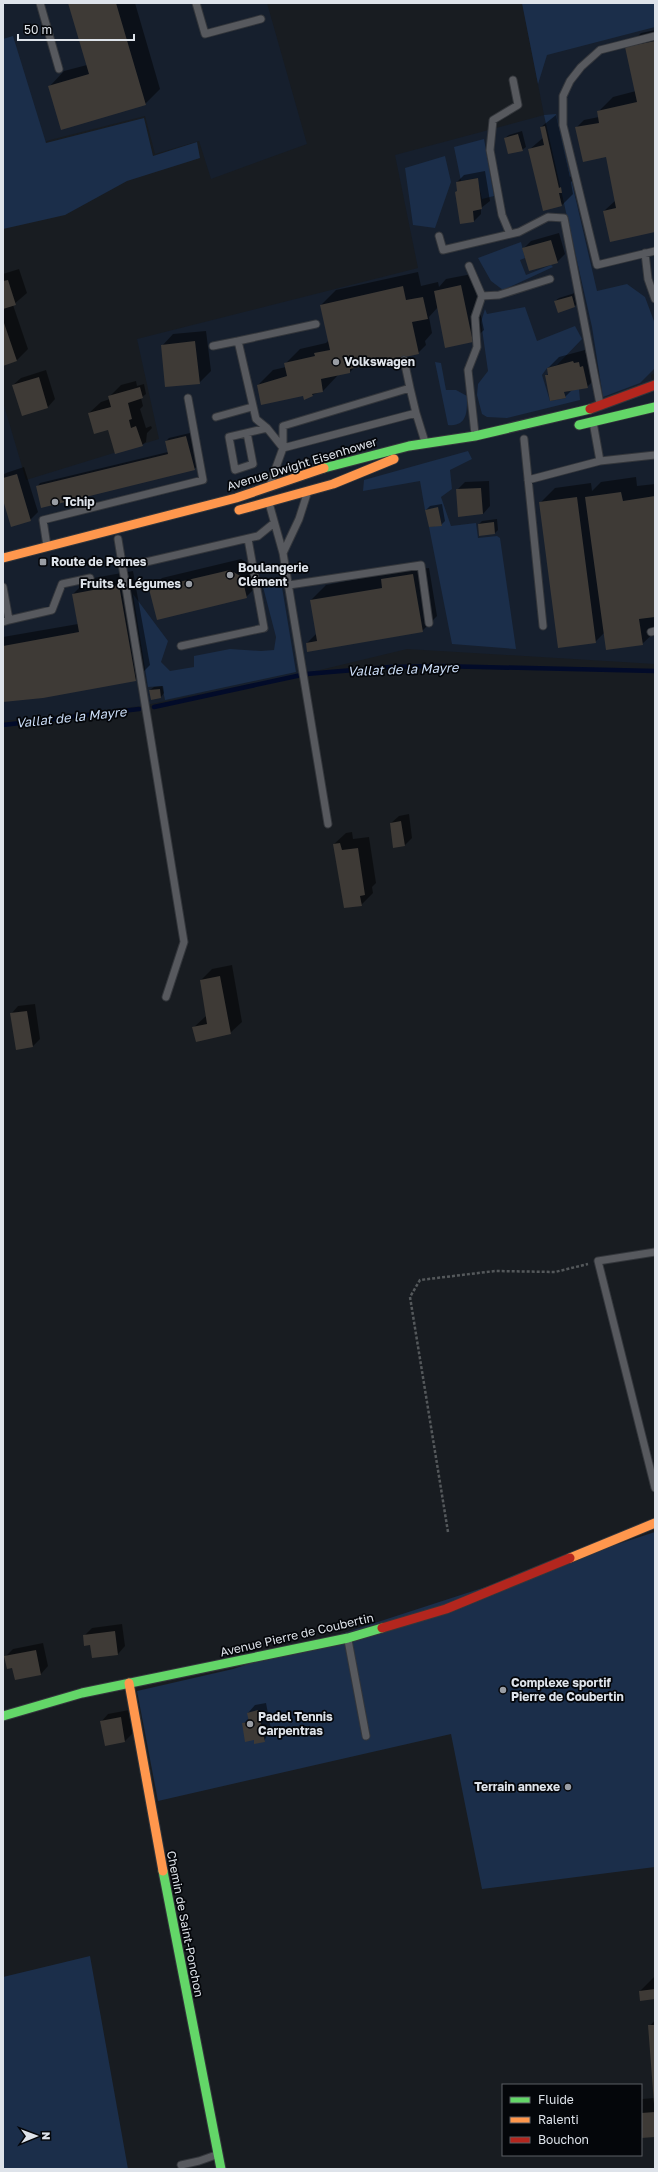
<svg xmlns="http://www.w3.org/2000/svg" width="658" height="2172" viewBox="0 0 658 2172" font-family="'Golos Text',sans-serif">
	<style>
		.built { fill: #161f2d }
		.green { fill: #1b2e4a }
		.shadow { fill: #0007 }
		.lines { fill: none; stroke-linecap: round; stroke-linejoin: round }
		.stream { stroke: #020b29; stroke-width: 4.5 }
		.building { fill: #3e3a36 }
		.lane-casing { stroke: #33363b; stroke-width: 9 }
		.fast-casing { stroke: #33363b; stroke-width: 11 }
		.slow-casing { stroke: #33363b; stroke-width: 11 }
		.jam-casing { stroke: #33363b; stroke-width: 11 }
		.path { stroke: #54585b; stroke-width: 2.5; stroke-dasharray: 3 2; stroke-linecap: butt }
		.lane { stroke: #57595e; stroke-width: 7 }
		.fast { stroke: #63d668; stroke-width: 9 }
		.slow { stroke: #ff974d; stroke-width: 9 }
		.jam { stroke: #b3261e; stroke-width: 9 }
		.poi-dot { fill: #999da4; stroke: #04060a; stroke-width: 1.5 }
		.labels { text-anchor: middle; stroke-width: 3.5; stroke-linejoin: round; paint-order: stroke }
		.poi-label { font-size: 12px; font-weight: bold; fill: #dee3ea; stroke: #04060a; text-anchor: start }
		.street-label { font-size: 12px; fill: #dee3ea; stroke: #04060a }
		.water-label { font-size: 13px; font-style: italic; fill: #cbddf7; stroke: #04060a }
	</style>
	<rect width="100%" height="100%" fill="#181c21"/>
	<path class="built" d="M3,3H267L307,144L211,179L199,141L155,154L145,116L50,140L3,158Z
		M522,3H655V373L651,375L655,398V664L407,649L320,670L141,706L3,721V402L26,480L159,439L137,339L418,268L395,155L544,115Z"/>
	<path class="green" d="M522,3H655V27L547,55L538,84Z
		M13,36L46,143L144,118L153,156L197,142L200,158L127,181L65,215L3,229V39Z
		M556,114L597,291L627,284L645,297L655,324V368L640,383L603,397L592,327L544,115Z
		M484,139L494,196L482,199L477,178L461,181L454,147Z
		M445,156L451,182L435,228L413,225L405,168Z
		M521,242L525,258L520,260L526,275L551,265L553,267L503,290L491,281L478,258Z
		M525,307L537,341L575,326L582,339L557,365L547,368L542,375L550,401L566,398L564,392L579,389L580,400L507,418L487,417L482,414L477,395L478,384L488,371L481,322L485,309L487,314Z
		M435,362L441,363L446,390H456L467,396C467,411 468,427 448,425Z
		M468,451L472,459L450,470L452,489L441,497L451,526L476,523L478,538L497,536L500,538L516,649L452,644L429,527L442,525L438,508L425,510L420,481L363,491L364,480Z
		M281,581L296,672L165,700L162,686L148,687L133,594L168,641L161,662L170,671L194,667V656L230,649L261,651L274,650L276,637L262,583Z
		M655,1532V1867L482,1889L451,1734L158,1801L137,1691L233,1669Z
		M90,1956L128,2169H3V1977Z"/>
	<path class="shadow" d="M69,3H135L160,89L145,104L50,86L64,71L87,65Z
		M655,30V231L604,211L616,200L607,156L576,128L584,120L599,117L598,112L613,97L636,91L626,48L641,33Z
		M556,115L570,177L572,176L573,180L571,182L573,194L562,205L530,149L544,137L541,127Z
		M522,131L526,147L522,150L505,138L509,135Z
		M485,171L490,201L481,208V214L474,221L461,223L457,182L464,175Z
		M559,233L565,254L557,262L524,248L531,241Z
		M19,269L27,293L13,305L28,349L16,361L3,365V274Z
		M418,272L421,286L438,282L439,287L446,279L472,274L484,330L472,341L438,307L429,317L432,333L425,341L426,345L418,353L355,367L350,372L338,375L323,391L312,395L258,385L273,370L286,367L285,364L300,349L326,343L329,340L321,305L336,290Z
		M575,293L578,303L575,306L559,311L555,301L559,298Z
		M206,331L211,371L199,383L162,346L173,334Z
		M585,350V353L590,351L591,356L595,355L599,375L587,387L573,389L565,397L546,376L549,373L548,368L559,357Z
		M46,370L55,399L48,407L13,385L21,378Z
		M136,381L137,386L144,384L146,394L141,398L143,406L140,409L146,428L151,426L152,428L147,433L146,442L142,445L109,429L89,413L101,402L110,399V396L121,385Z
		M190,433L198,466L194,469L37,487L40,483L168,452L166,441L169,438Z
		M24,467L38,512L30,520L3,496V475L6,473Z
		M636,477L637,486L655,484V632L642,644L605,632L595,642L540,503L555,488L591,483L592,491L601,482Z
		M489,481L490,506L483,514L457,490L465,482Z
		M442,504L445,521L441,525L426,510L430,506Z
		M497,519L498,530L495,533L479,524L482,521Z
		M241,559L253,566L257,586L246,597L150,590L162,578Z
		M420,567L421,569L429,568L437,616L422,631L307,643L317,633L311,600L326,585Z
		M133,571L150,665L135,680L3,701V637L78,624L73,594L88,579Z
		M163,686L164,693L161,697L150,690L154,687Z
		M409,814L412,838L404,846L391,823L399,816Z
		M352,832L353,839L369,837L376,883L372,887L373,893L361,905L334,844L346,833Z
		M232,965L242,1022L230,1033L193,1028L206,1016L201,980L212,969Z
		M35,1004L40,1039L33,1046L11,1014L18,1006Z
		M122,1624L125,1646L118,1654L84,1636L92,1628Z
		M43,1643L48,1666L41,1674L13,1667L5,1657L13,1649Z
		M266,1703L271,1729L264,1741L254,1739L243,1724L249,1718L248,1713L255,1705Z
		M129,1710L133,1733L125,1741L106,1744L101,1722L108,1714Z
		M655,1976V1998L640,1991Z
		M655,2020V2136L641,2137V2089L642,2099L654,2098L650,2026Z"/>
	<g class="lines">
		<path class="stream" d="M154,707L306,674L390,667L438,666L655,671
			M3,725L139,709"/>
	</g>
	<path class="building" d="M68,3H116L146,105L61,130L48,86L89,74Z
		M655,41V232L610,242L603,211L616,208L606,157L583,162L575,127L599,123L597,111L637,102L625,47Z
		M545,126L559,188L561,187L562,193H559L562,206L543,211L528,149L544,145L540,127Z
		M518,134L523,151L508,154L504,138Z
		M478,178L482,209L473,211L474,222L460,224L455,192L457,191L456,182Z
		M551,240L558,263L529,271L522,248Z
		M8,280L16,305L3,309V281Z
		M461,285L473,342L445,348L434,291Z
		M403,286L406,300L423,297L428,319L412,322L419,354L350,369V373L321,379L323,392L312,394L313,396L304,400L303,396L261,405L257,385L287,376L284,363L315,356L314,353L330,350L320,305Z
		M572,296L575,307L558,313L554,301Z
		M3,320L17,361L3,366Z
		M195,341L200,384L165,387L161,345Z
		M573,361L574,363L579,362L580,367L583,366L588,388L564,392L566,398L550,401L545,375H548L547,368Z
		M39,377L48,408L22,416L12,385Z
		M140,387L143,398L128,403L132,419L129,420L131,428L136,426L143,446L115,454L108,430L94,434L88,413L111,407L108,396Z
		M186,436L195,470L41,508L36,486L168,454L165,441Z
		M17,474L31,521L11,527L3,500V478Z
		M481,488L483,514L458,517L456,489Z
		M621,492L623,501L655,496V617L639,619L643,645L606,650L585,497Z
		M577,497L596,643L558,648L539,502Z
		M438,507L442,526L429,527L425,510Z
		M494,522L495,534L479,536L478,524Z
		M230,570L242,577L247,598L157,620L149,589Z
		M413,574L423,632L307,652L306,643L317,641L310,600L382,588L381,579Z
		M119,585L136,681L43,698L3,702V646L79,632L72,594Z
		M160,689L161,698L151,700L149,690Z
		M401,821L405,846L393,848L390,823Z
		M340,843L342,850L358,848L365,895L360,896L362,906L344,908L333,844Z
		M220,976L231,1034L196,1042L192,1027L207,1024L200,980Z
		M27,1011L33,1047L16,1050L10,1013Z
		M115,1631L118,1655L92,1658L90,1645L84,1646L83,1635Z
		M36,1650L41,1675L15,1680L12,1668L7,1669L4,1656Z
		M258,1710L265,1742L254,1744V1740L245,1742L242,1723L249,1722L247,1713Z
		M121,1717L125,1742L105,1746L100,1721Z
		M655,1989V1999L640,2001L639,1991Z
		M648,2025H655V2104H654Z
		M655,2112V2137L641,2138V2113Z"/>
	<g class="lines">
		<defs>
			<path id="lane" d="M40,3L59,69
				M196,3L205,34L261,19
				M655,36L600,50L581,67L570,81L563,96V125L597,265L655,251
				M510,234L502,215L490,150L493,120L518,105L513,80
				M439,236L443,250L519,232L548,217L564,218L600,404
				M645,253L648,279L655,299
				M469,266L482,296
				M213,346L238,341
				M404,360L410,388
				M216,417L252,407
				M247,433L253,464L235,470L229,437L267,428
				M475,434L468,370L477,347L475,317L482,296L499,295L550,279
				M524,439L543,626
				M283,448L267,428L256,419L238,341L316,324
				M283,448V426L410,388L416,413
				M600,461L655,455
				M528,480L600,461L593,422
				M271,481L283,448L416,413L425,442
				M269,503L283,553L328,824
				M118,539L184,942L166,997
				M47,546L43,520L203,480L188,398
				M283,553L299,519L307,494
				M146,562L258,536L274,523
				M289,585L421,565L429,623
				M3,587L9,620L3,622
				M9,620L52,610L62,584L90,578
				M651,632L655,631
				M181,646L264,628L248,539
				M655,1252L598,1261L655,1488
				M348,1640L366,1736
				M181,2165L199,2161L216,2155"/>
			<path id="fast" d="M579,425L655,407
				M324,468L409,446L475,436L590,409
				M3,1716L82,1693L348,1638L382,1628
				M163,1871L221,2169"/>
			<path id="slow" d="M239,510L333,484L394,459
				M3,558L236,498L324,468
				M570,1558L655,1523
				M129,1683L163,1871"/>
			<path id="jam" d="M590,409L655,385
				M382,1628L446,1609L570,1558"/>
		</defs>
		<use href="#lane" class="lane-casing"/>
		<use href="#fast" class="fast-casing"/>
		<use href="#slow" class="slow-casing"/>
		<use href="#jam" class="jam-casing"/>
		<path class="path" d="M448,1532L410,1297L420,1280L495,1271L555,1272L588,1264"/>
		<use href="#lane" class="lane"/>
		<use href="#fast" class="fast"/>
		<use href="#slow" class="slow"/>
		<use href="#jam" class="jam"/>
	</g>
	<g class="poi-dot">
		<circle cx="336" cy="362" r="4"/>
		<circle cx="55" cy="502" r="4"/>
		<rect x="39" y="558" width="8" height="8" rx="2"/>
		<circle cx="230" cy="575" r="4"/>
		<circle cx="189" cy="584" r="4"/>
		<circle cx="503" cy="1690" r="4"/>
		<circle cx="250" cy="1724" r="4"/>
		<circle cx="568" cy="1787" r="4"/>
	</g>
	<g class="labels">
		<g class="poi-label">
			<text x="344" y="366">Volkswagen</text>
			<text x="63" y="506">Tchip</text>
			<text x="51" y="566">Route de Pernes</text>
			<text x="238" y="572">Boulangerie<tspan x="238" dy="14">Clément</tspan></text>
			<text x="181" y="588" text-anchor="end">Fruits &amp; Légumes</text>
			<text x="511" y="1687">Complexe sportif<tspan x="511" dy="14">Pierre de Coubertin</tspan></text>
			<text x="258" y="1721">Padel Tennis<tspan x="258" dy="14">Carpentras</tspan></text>
			<text x="560" y="1791" text-anchor="end">Terrain annexe</text>
		</g>
		<g class="street-label">
			<text transform="translate(302 464) rotate(-17)" y="4">Avenue Dwight Eisenhower</text>
			<text transform="translate(297 1635) rotate(-13)" y="4">Avenue Pierre de Coubertin</text>
			<text transform="translate(185 1924) rotate(79)" y="4">Chemin de Saint-Ponchon</text>
		</g>
		<g class="water-label">
			<text transform="translate(403 669) rotate(-2)" y="5">Vallat de la Mayre</text>
			<text transform="translate(71 717) rotate(-6)" y="5">Vallat de la Mayre</text>
		</g>
	</g>
	<rect width="658" height="2172" fill="none" stroke="#dee3ea" stroke-width="8"/>
	<rect x="502" y="2084" width="140" height="72" fill="#04060a" stroke="#5b5e64"/>
	<rect x="510" y="2097" width="20" height="6" fill="#63d668" stroke="#5b5e64"/>
	<text x="538" y="2104" font-size="12" fill="#dee3ea">Fluide</text>
	<rect x="510" y="2117" width="20" height="6" fill="#ff974d" stroke="#5b5e64"/>
	<text x="538" y="2124" font-size="12" fill="#dee3ea">Ralenti</text>
	<rect x="510" y="2137" width="20" height="6" fill="#b3261e" stroke="#5b5e64"/>
	<text x="538" y="2144" font-size="12" fill="#dee3ea">Bouchon</text>
	<g transform="translate(36 2136) rotate(89)" stroke="#04060a" stroke-width="3" paint-order="stroke">
	<path d="M0-3L7 15L0 10L-7 15Z" fill="#dee3ea"/>
	<text y="-6" font-size="11" font-weight="bold" text-anchor="middle" fill="#dee3ea">N</text>
	</g>
	<path d="M18 34v6h116v-6" fill="none" stroke="#dee3ea" stroke-width="2"/>
	<text x="24" y="34" font-size="12" fill="#dee3ea" stroke="#04060a" stroke-width="3" paint-order="stroke">50 m</text>
</svg>
